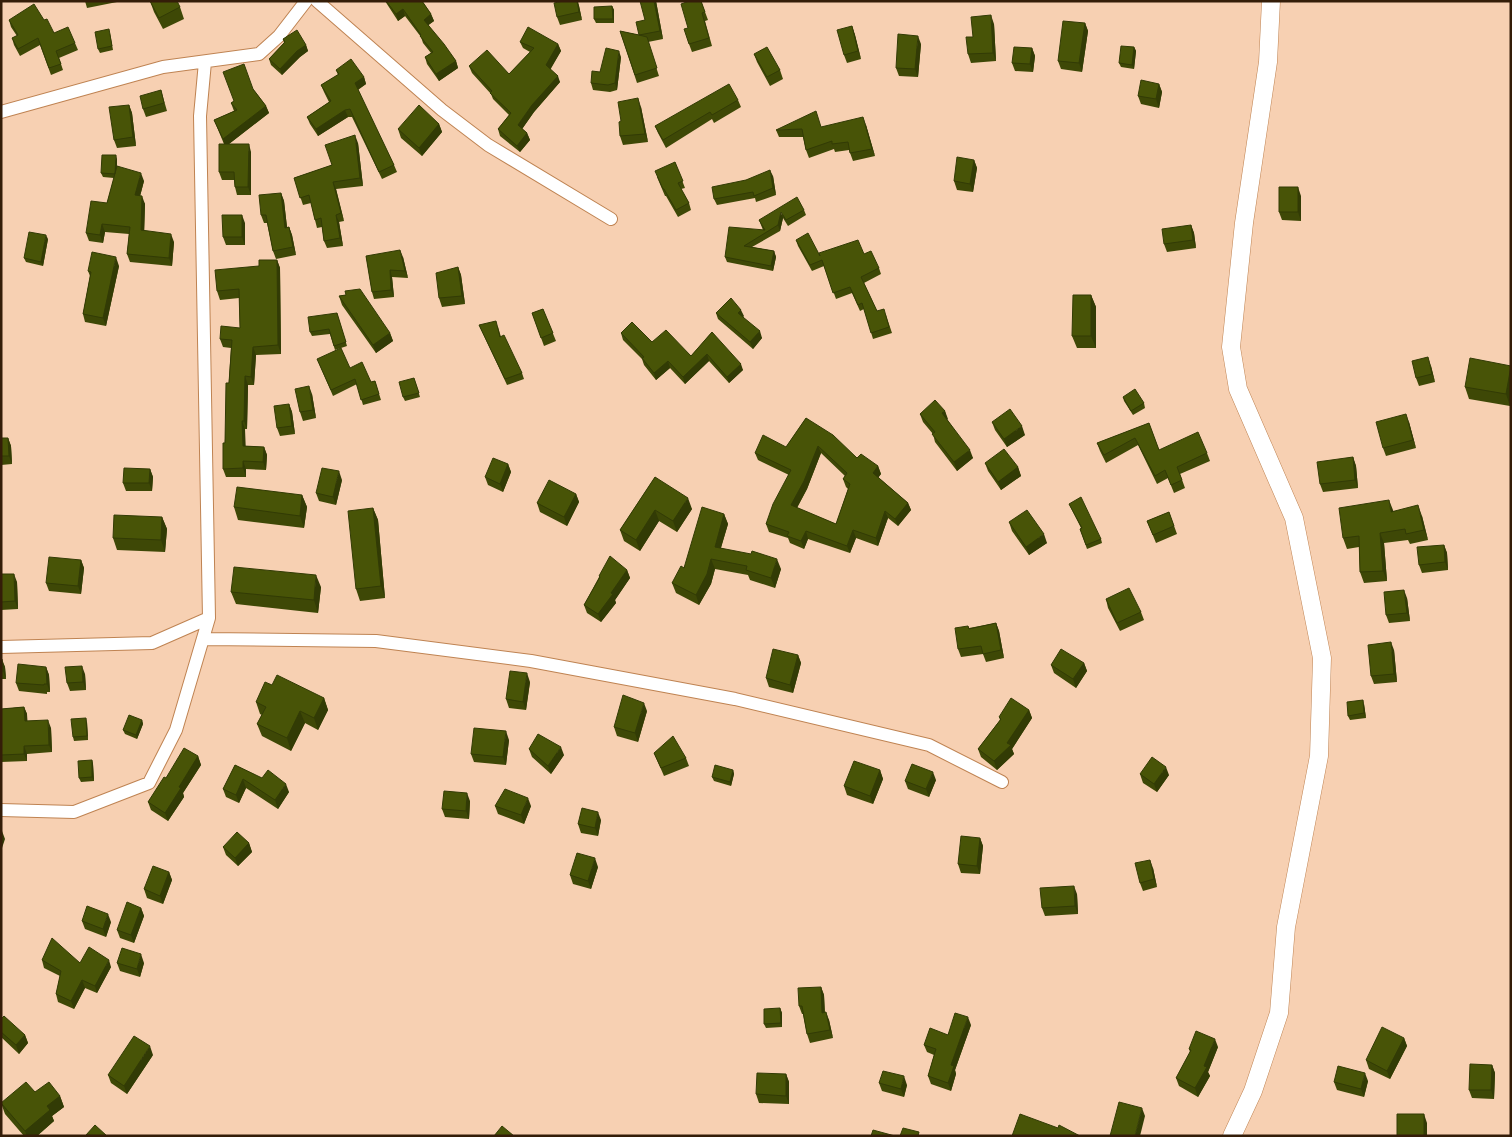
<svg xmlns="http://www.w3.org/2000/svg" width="1512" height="1137" viewBox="0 0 1512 1137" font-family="Lato,sans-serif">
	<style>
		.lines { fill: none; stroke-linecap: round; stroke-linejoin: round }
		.street-casing { stroke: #bf8352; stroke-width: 14 }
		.secondary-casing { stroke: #bf8352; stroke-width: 19 }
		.street { stroke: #fff; stroke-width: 12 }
		.secondary { stroke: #fff; stroke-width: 18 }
		.wall { fill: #3e4806; fill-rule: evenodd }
		.shaded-wall { fill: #323b05 }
		.building { fill: #485407; stroke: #323b05; fill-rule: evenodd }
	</style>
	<rect width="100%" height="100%" fill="#f7d0b2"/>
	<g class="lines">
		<defs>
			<path id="street" d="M317,1L442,110L488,145L611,219
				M1,112L163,67L259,54L279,36L306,1
				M203,639L376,641L531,661L735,699L929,745L1002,782
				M1,647L152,643L209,618
				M1,810L74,812L149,783L176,730L209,618L200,116L205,62"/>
			<path id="secondary" d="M1232,1136L1253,1091L1279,1013L1286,927L1319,756L1322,658L1294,518L1238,389L1231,347L1244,223L1268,62L1271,1"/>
		</defs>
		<use href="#street" class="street-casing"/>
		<use href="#secondary" class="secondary-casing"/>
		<use href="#street" class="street"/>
		<use href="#secondary" class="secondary"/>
	</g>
	<path class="wall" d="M85,1H117V2L87,8Z
		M150,1L180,7L184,19L163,29L154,12Z
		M385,1H422L431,14L434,21L428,25L456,61L458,68L439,81L427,64L425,57L431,53L423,43L421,37L405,16L398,21Z
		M563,1H578L582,20L560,25L557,17Z
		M656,1L663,39L648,42L659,76L637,83L620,31L639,35L645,20Z
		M701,1L708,20L705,21L712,46L692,52L689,44L688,28Z
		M612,6L614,10V23H596L594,19Z
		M9,20H44L54,33L75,43L78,50L59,58L63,70L51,75L40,45L20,56L14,45L12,38L17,36L11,27Z
		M1085,23L1088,31L1082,72L1061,69L1058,61Z
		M994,24L996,61L971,63L968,54L973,37Z
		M852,26L855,35L861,59L847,63L844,55Z
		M110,33L113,50L100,53L98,49Z
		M283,39L306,45L308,51L300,57L282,75L271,65L269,59L284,43Z
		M520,42L558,44L561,51L550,69L560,82L534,112L522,129L527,133L530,140L520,152L500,136L498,129L509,115L493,99L491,94L472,73L469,66L509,74L530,52L523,48Z
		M921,44L918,77L899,76L896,68Z
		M1134,47L1136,51L1134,69L1121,67L1119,63Z
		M1032,48L1035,56L1033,72L1015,71L1012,63Z
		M754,54L780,70L783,79L770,86L757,62Z
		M621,57L617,90L610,92L593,90L591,83L600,72Z
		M336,70L364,77L366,84L358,90L394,165L397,172L382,179L352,117H348L318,136L310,124L307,117L329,102L324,92L321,85L338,75Z
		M1159,84L1162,92L1159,108L1141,104L1138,96Z
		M253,89L266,106L269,113L229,144L251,152V195H237L235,187L234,180H222L219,172L224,144L214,120L234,111L231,103Z
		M161,90L167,111L146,117L143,109Z
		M738,100L741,107L714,123L712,119L666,148L658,133L655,126Z
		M129,105L132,113L136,146L117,148L114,140Z
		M641,107L648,142L623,145L620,136L621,121Z
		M439,124L442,132L422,156L401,138L398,129Z
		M866,125L875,156L853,161L849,150L835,152L834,149L809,158L806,150L803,137H779L776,130Z
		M358,143L363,186L336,189L344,221L339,222L343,246L327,248L324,241L322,227L317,228L315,220L311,203L303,205L294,178L332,165Z
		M117,159V168L144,181L140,196L145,204L144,231L174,242L172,266L130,262L127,254L129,234L105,232L103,243L89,241L86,233L107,203L114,178L103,177L101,173Z
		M974,160L977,168L973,192L957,190L954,181Z
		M675,162L685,188L681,189L689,203L691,210L678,217L666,196H665L657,177Z
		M773,176L776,195L756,202L755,198L717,205L714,199L746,180Z
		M281,193L284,201L287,227H289L292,235L296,255L276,259L273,251L267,223H264L261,215Z
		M1301,196V221L1282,220L1279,212Z
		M804,210L806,215L788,226L783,218L780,231L752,247L774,251L776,257L773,271L727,262L725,257L763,230L759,220Z
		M245,223V245H226L223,237Z
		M1191,225L1194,233L1196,248L1167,252L1164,244Z
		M48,239L43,266L26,262L24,258Z
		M796,240L820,256L864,254L879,268L881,274L864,283L877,311L886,315L892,333L873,339L864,309L860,311L852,293L836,299L824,266L812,271L798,246Z
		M366,256L403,257L408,278L392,277L394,297L374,299L372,292Z
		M277,260L280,268L281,354L256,355L254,385H248L247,429H245V446L264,447L267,455L266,470L246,469V477H226L223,469L231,348L223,347L220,339L240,328L239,298L220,300L217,291L259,266Z
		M119,266L106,326L85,322L83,314L90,276L88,271Z
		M458,267L461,275L465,304L442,307L439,298Z
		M346,295L390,333L393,341L376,353L342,305L339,296Z
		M1091,295L1096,307V348H1077L1072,336Z
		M543,309L556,341L544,346L532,313Z
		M337,313L347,346L335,350L330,334L312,336L310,332Z
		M716,313L744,316L743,317L762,338L753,349L718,319Z
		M479,325L498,327L501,337L522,373L524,379L507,385Z
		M712,332L743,370L729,383L709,361L685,384L670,368L656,380L644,365L642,359L623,340L621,333L652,342L691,356Z
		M317,359L350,368L371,382L375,381L381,400L363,405L357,384L333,396Z
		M1431,366L1435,382L1419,386L1416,378Z
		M1511,366L1510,406L1469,399L1465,387Z
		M414,378L420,397L405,401L403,397Z
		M312,394L316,418L303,421L300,412Z
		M1123,397L1144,403L1145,408L1133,415L1124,401Z
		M289,404L292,412L295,434L280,436L277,428Z
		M945,411L947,419L973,458L957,471L935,442L933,434L923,422L920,414Z
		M806,418L857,458L878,466L881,474L878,477L908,503L911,510L898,526L888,518L878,546L856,538L850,553L808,539L804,549L790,543L788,538L769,532L766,524L789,475L758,460L755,453L786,447ZM821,453L845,476L843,479L846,487L848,489L836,524L797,508L807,489Z
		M992,422L1025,435L1007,447L995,430Z
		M1409,422L1416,448L1386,456L1383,448Z
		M1149,423L1159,450L1207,453L1210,461L1180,474L1185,488L1174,493L1168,478L1157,484L1138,445L1106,463L1100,451L1097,443Z
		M1,438H8L11,446L12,464L1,465Z
		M1353,457L1356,466L1358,488L1323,492L1320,484Z
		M985,463L1018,467L1021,476L1001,490L988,471Z
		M508,464L511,472L503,492L488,485L485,477Z
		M150,469L153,477L152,491H126L123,483Z
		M655,477L692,509L677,532L659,521L640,551L624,541L620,530Z
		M342,480L336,505L319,501L316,493Z
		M576,494L579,502L567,526L540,512L537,503Z
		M302,495L307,507L304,528L238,520L234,507Z
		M1069,504L1101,539L1102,543L1087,549L1080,529L1081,528Z
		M373,508L378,520L385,598L360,601L356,589Z
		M1394,511L1422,516L1428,540L1410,544L1408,540L1384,543L1387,581L1364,583L1360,572L1359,547L1347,549L1343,538Z
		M1169,512L1177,534L1156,543L1147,521Z
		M724,514L728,524L721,548L781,569L775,588L750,580L748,575L715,569L711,584L699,605L676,593L672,583Z
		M162,517L167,529L165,552L117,550L113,538Z
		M1009,522L1047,543L1029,555L1012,531Z
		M1444,545L1447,553L1448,570L1422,573L1419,565Z
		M81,560L84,568L81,594L49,591L46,583Z
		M627,570L630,578L615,600L616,603L601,622L587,613L584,605L599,577V576Z
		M1,574L17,582L18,609L1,610Z
		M321,587L318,613L236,604L231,592Z
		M1407,598L1410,621L1389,623L1386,615Z
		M1106,599L1141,612L1144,620L1120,631L1108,608Z
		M996,623L999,631L1004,658L986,662L983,654L961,657L958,649L968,626L969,628Z
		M1394,650L1397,682L1374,684L1371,676Z
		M798,655L801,663L793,693L769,687L766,678Z
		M1,659L5,667L6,679H1Z
		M1084,663L1087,671L1076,688L1054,673L1051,665Z
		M46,667L49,675L50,692H47V694L19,691L16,683Z
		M85,674L86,690L70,691L67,683Z
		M530,682L526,710L509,708L506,699Z
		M272,685L324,698L328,710L318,730L305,723L291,751L262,736L257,724L262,715L260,714L256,702Z
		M1364,704L1366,718L1350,720L1348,716Z
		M24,707L27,714V721L51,728L52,752L27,754V761L1,762V709Z
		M1029,710L1032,718L1012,749L1014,754L997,770L981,757L978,749L1000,720L999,717Z
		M647,711L638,742L617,736L614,727Z
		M142,720L143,724L137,739L125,734L123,730Z
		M87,722L88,740L74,741L73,737Z
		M509,740L506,765L474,762L471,754Z
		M529,749L564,755L551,774L532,757Z
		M654,753L686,758L689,766L664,776Z
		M198,756L201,765L183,793L184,797L168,821L151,810L148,802L166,778Z
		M92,760L93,764L94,781L81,782L79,778Z
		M235,765L289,792L278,809L246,788L239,803L226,797L223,789Z
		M733,770L734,774L731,786L714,781L712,777Z
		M880,770L883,779L873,804L847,795L844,786Z
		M1140,774L1169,775L1157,792L1143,783Z
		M936,780L929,797L908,789L905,781Z
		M470,801L469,819L445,817L442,809Z
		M495,806H531L524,824L498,814Z
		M601,820L598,836L581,833L578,824Z
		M980,838L983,846L980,874L961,873L958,864Z
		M249,843L252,852L238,866L226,855L223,847Z
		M598,867L591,889L573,884L570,875Z
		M1153,868L1157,887L1143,891L1140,883Z
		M169,872L172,880L163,904L147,898L144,889Z
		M1077,894L1078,914L1045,916L1042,908Z
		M141,908L144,916L134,943L120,938L117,930Z
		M82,921L111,922L106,937L85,929Z
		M42,960L80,963L111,967L97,993L85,988L74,1009L58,1002L56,994L60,976L44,968Z
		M117,963H144L140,977L120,971Z
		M821,987L824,995L825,1013L829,1020L833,1038L810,1043L807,1034L803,1014H802L799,1006Z
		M780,1008L782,1013V1027L766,1028L764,1024Z
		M1,1019L25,1035L28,1043L19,1054L1,1037Z
		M971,1025L955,1070L956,1074L951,1091L931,1084L928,1076L934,1055L927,1052L924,1045Z
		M1404,1038L1407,1046L1390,1079L1369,1069L1366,1060Z
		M1218,1047L1208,1072L1210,1076L1198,1097L1179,1086L1176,1078L1190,1052L1189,1049Z
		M153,1055L127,1094L111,1083L108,1075Z
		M1492,1065L1495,1073L1494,1099L1472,1098L1469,1090Z
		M786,1074L789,1082V1104L759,1103L756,1094Z
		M1368,1081L1364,1097L1337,1090L1334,1082Z
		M879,1083L907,1085L904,1097L882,1091Z
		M35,1092L60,1096L64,1107L52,1116L54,1121L37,1136H24L5,1114L1,1103Z"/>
	<path class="shaded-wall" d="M577,1L579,6L582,20L579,12Z
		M654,1H656L663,39L660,31Z
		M612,6L614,10V23L613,19Z
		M403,9L405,16L398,21L396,14Z
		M431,14L434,21L426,27L424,20Z
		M991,15L994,24L996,61L993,53Z
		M1085,23L1088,31L1082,72L1079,63Z
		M852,26L855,35L861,59L858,51Z
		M918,36L921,44L918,77L915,69Z
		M558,44L561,51L549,72L546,65Z
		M306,45L308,51L300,57L282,75L280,69L297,51Z
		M1134,47L1136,51L1134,69L1132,65Z
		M1032,48L1035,56L1033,72L1030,64Z
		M619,51L621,57L617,90L615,83Z
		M456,61L458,68L439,81L436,74Z
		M558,76L560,82L534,112L520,132L518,125L532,105Z
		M364,77L366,84L357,90L355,83Z
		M1159,84L1162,92L1159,108L1156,99Z
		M638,98L641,107L648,142L645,134Z
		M129,105L132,113L136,146L133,137Z
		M266,106L269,113L225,147L223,139Z
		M345,110L348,117L318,136L316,129Z
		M863,117L866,125L875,156L872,149Z
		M439,124L442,132L422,156L419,148Z
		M527,133L530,140L520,152L517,146Z
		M355,135L358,143L363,186L360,178Z
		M249,144L251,152V195L248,187Z
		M116,155L117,159L116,178L115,174Z
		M974,160L977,168L973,192L970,184Z
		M770,170L773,176L776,195L773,188Z
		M141,173L144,181L138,204L135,195Z
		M333,182L336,189L344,221L341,213Z
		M1298,187L1301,196V221L1298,212Z
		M281,193L284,201L288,236L285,228Z
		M142,196L145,204L144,239L141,230Z
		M781,212L783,218L780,231L778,225Z
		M242,215L245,223V245L242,237Z
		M336,215L339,222L343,246L340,238Z
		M102,224L105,232L103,243L100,235Z
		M1191,225L1194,233L1196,248L1193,240Z
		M289,227L292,235L296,255L293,247Z
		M171,234L174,242L172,266L169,258Z
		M46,235L48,239L43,266L41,262Z
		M400,250L403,257L408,278L405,271Z
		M774,251L776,257L773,271L771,266Z
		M116,257L119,266L106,326L103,318Z
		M277,260L280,268L281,354L278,345Z
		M458,267L461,275L465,304L462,296Z
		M390,270L392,277L394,297L391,290Z
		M1091,295L1096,307V348L1091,336Z
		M741,310L744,316L740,319L738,313Z
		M760,331L762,338L753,349L750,342Z
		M390,333L393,341L376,353L373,345Z
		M253,347L256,355L254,385L251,377Z
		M707,354L709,361L685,384L683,377Z
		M1428,357L1431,366L1435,382L1432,374Z
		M668,361L670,368L656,380L654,373Z
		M741,364L743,370L729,383L727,377Z
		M1511,366V402L1510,406L1506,394Z
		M245,376L248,385L247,429L244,421Z
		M309,386L312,394L316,418L313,410Z
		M289,404L292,412L295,434L292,426Z
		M945,411L948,419L945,421L942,413Z
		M1406,414L1409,422L1416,448L1413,440Z
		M242,421L245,429L246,454L243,446Z
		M1022,426L1025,435L1007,447L1004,439Z
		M8,438L11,446L12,464L9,456Z
		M818,446L821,453L807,489L794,513L791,505Z
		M264,447L267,455L266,470L263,462Z
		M970,450L973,458L957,471L954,462Z
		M1353,457L1356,466L1358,488L1355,480Z
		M243,461L246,469V477L243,468Z
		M508,464L511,472L503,492L500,484Z
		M878,466L881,474L876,481L873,473Z
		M1018,467L1021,476L1001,490L998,482Z
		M150,469L153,477L152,491L149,483Z
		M339,471L342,480L336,505L333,497Z
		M576,494L579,502L567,526L564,517Z
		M302,495L307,507L304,528L300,516Z
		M688,498L692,509L677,532L673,521Z
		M1389,500L1393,510L1395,523L1391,512Z
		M908,503L911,510L898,526L895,519Z
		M1418,505L1422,516L1428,540L1424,530Z
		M373,508L378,520L385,598L381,586Z
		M655,510L659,521L640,551L636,540Z
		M885,511L888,518L878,546L876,538Z
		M724,514L728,524L718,557L715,547Z
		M162,517L167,529L165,552L161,540Z
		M853,530L856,538L850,553L847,546Z
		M806,531L808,539L804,549L801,541Z
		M1380,533L1384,543L1387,581L1383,571Z
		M1044,534L1047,543L1029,555L1026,547Z
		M1444,545L1447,553L1448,570L1445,562Z
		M711,559L715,569L711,584L699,605L696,595Z
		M777,559L781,569L775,588L771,578Z
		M81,560L84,568L81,594L78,586Z
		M627,570L630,578L615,600L616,603L601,622L598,614L611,593Z
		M14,574L17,582L18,609L15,601Z
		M316,575L321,587L318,613L314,600Z
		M1404,590L1407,598L1410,621L1407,613Z
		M996,623L999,631L1004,658L1001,650Z
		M1391,642L1394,650L1397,682L1394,674Z
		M798,655L801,663L793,693L790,685Z
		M2,659L5,667L6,679L3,671Z
		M1084,663L1087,671L1076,688L1073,679Z
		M82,666L85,674L86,690L83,682Z
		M46,667L49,675L50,692L47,684Z
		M527,673L530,682L526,710L523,702Z
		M324,698L328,710L318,730L314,718Z
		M1363,700L1364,704L1366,718L1364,713Z
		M644,703L647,711L638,742L635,733Z
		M24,707L27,714L28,729L25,721Z
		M1029,710L1032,718L1012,749L1014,754L997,770L994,761L1007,743Z
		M300,711L305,723L291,751L287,738Z
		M86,718L87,722L88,740L87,736Z
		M48,720L51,728L52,752L49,745Z
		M142,720L143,724L137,739L136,735Z
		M506,731L509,740L506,765L503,757Z
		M24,746L27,754V761L24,754Z
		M561,747L564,755L551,774L548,766Z
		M198,756L201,765L183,793L184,797L168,821L165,813L179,787Z
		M92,760L93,764L94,781L92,777Z
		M1166,767L1169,775L1157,792L1154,784Z
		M733,770L734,774L731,786L730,782Z
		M880,770L883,779L873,804L870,796Z
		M933,772L936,780L929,797L926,789Z
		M243,779L246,788L239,803L236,795Z
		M286,784L289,792L278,809L275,800Z
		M467,793L470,801L469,819L466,811Z
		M528,798L531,806L524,824L521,815Z
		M598,812L601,820L598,836L595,828Z
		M2,831L5,839L1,851V832Z
		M980,838L983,846L980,874L977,866Z
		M249,843L252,852L238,866L235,858Z
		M595,858L598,867L591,889L588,881Z
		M1150,860L1153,868L1157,887L1154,879Z
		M169,872L172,880L163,904L160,896Z
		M1074,886L1077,894L1078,914L1075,906Z
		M141,908L144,916L134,943L131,935Z
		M108,914L111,922L106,937L103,929Z
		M141,954L144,963L140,977L137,969Z
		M109,960L111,967L97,993L95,986Z
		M82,980L85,988L74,1009L71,1001Z
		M821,987L824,995L825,1021L822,1013Z
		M780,1008L782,1013V1027L781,1023Z
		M826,1012L829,1020L833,1038L830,1030Z
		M968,1017L971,1025L955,1070L956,1074L951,1091L948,1083L951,1065Z
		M25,1035L28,1043L19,1054L16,1045Z
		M1404,1038L1407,1046L1390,1079L1387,1071Z
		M1215,1039L1218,1047L1208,1072L1210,1076L1198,1097L1195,1088Z
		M150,1046L153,1055L127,1094L124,1086Z
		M1492,1065L1495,1073L1494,1099L1491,1090Z
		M1365,1073L1368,1081L1364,1097L1361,1089Z
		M786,1074L789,1082V1104L786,1096Z
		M904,1076L907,1085L904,1097L901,1089Z
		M60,1096L64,1107L52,1116L54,1121L37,1136H27L25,1131L47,1106Z
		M1142,1108L1145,1116L1140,1136H1135Z
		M1424,1114L1427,1123V1136H1424Z"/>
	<path class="building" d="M150,1H177L180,7L159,18Z
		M386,1H422L431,14L424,20L444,44L456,61L436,74L425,57L433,52L420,36L421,35L403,9L396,14Z
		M563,1H577L579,12L557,17L554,3Z
		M640,1H654L660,31L639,35L647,37L657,68L635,75L620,31L639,35L636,22L645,20Z
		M689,1H701L705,12L702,13L709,38L689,44L684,29L688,28L681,4Z
		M34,4L44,20L47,19L54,33L68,27L75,43L56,51L61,64L49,68L38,38L18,49L12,38L18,35L9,20Z
		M612,6L613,19H594V7Z
		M991,15L993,53L968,54L966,37H973L971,17Z
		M1063,21L1085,23L1079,63L1058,61Z
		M852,26L858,51L844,55L837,30Z
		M528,27L558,44L546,65L558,76L532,105L518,125L527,133L517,146L498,129L511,113L490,93L492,91L469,66L487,50L509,74L534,48L520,42Z
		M109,29L112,46L98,49L95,32Z
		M297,30L306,45L297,51L280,69L269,59L285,42L283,39Z
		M898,34L918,36L915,69L896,68Z
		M1121,46L1134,47L1132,65L1119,63Z
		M767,47L780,70L767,77L754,54Z
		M1014,47L1032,48L1030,64L1012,63Z
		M606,48L619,51L615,83L608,85L591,83L592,71L600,72Z
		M351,59L364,77L355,83L394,165L379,172L350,109L345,110L316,129L307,117L331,101L321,85L339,74L336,70Z
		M244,64L253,89L266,106L223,139L214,120L237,110L231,103L234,101L223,72Z
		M1141,80L1159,84L1156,99L1138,96Z
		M729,84L738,100L712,115L710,112L663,140L655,126Z
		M161,90L164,103L143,109L140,96Z
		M638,98L645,134L620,136L619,122L621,121L618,102Z
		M129,105L133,137L114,140L109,107Z
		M419,105L439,124L419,148L398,129Z
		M816,111L821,127L863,117L872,149L850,153L848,142L832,144V141L806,150L802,129L776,130Z
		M355,135L360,178L333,182L341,213L336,215L340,238L324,241L321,218L315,220L309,195L300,198L294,178L332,165L325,145Z
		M219,144H249L248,187H235L234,172H219Z
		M102,155H116L115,174L101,173Z
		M957,157L974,160L970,184L954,181Z
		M675,162L683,181L678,183L689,203L676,210L664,189H663L655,171Z
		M117,166L141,173L135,195L142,196L141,230L171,234L169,258L127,254L130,227L102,224L100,235L86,233L91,201L107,203Z
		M770,170L773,188L754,196L753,192L714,199L712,187L746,180Z
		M1279,187H1298V212H1279Z
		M281,193L285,228L289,227L293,247L273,251L266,215H261L259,195Z
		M797,197L804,210L786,220L781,212L778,225L744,246L774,251L771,266L725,257L729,227L765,230L759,220Z
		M222,215H242V237H223Z
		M1191,225L1193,240L1164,244L1162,229Z
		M29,232L46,235L41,262L24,258Z
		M808,233L820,256L819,253L858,240L864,254L871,251L879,268L861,277L877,311L884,309L889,327L871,333L862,303L858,305L850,287L833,293L822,260L810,265L796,240Z
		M400,250L405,271L390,270L391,290L372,292L366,256Z
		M92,252L116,257L103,318L83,314L91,272L88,271Z
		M259,260H277L278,345L253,347L251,377L245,376L244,421H242L243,446L264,447L263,462L243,461V468L223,469V443H225L226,383H229L232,340L220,339L221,326L240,328L239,289L217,291L215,270L259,266Z
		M458,267L462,296L439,298L436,273Z
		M360,289L390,333L373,345L339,296L346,295L345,291Z
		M1073,295H1091V336H1072Z
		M731,298L741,310L738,313L760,331L750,342L716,313Z
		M543,309L553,333L541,338L532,313Z
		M337,313L346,342L334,346L329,329L310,332L308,317Z
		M496,321L500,337L504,335L522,373L505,379L479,325Z
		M632,322L652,342L666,330L691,356L712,332L741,364L727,377L707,354L683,377L668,361L654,373L642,358L644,357L621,333Z
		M341,348L350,368L362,362L371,382L375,381L379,394L361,400L355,379L331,390L317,359Z
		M1428,357L1432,374L1416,378L1412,361Z
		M1470,358L1511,366L1506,394L1465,387Z
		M414,378L419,393L403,397L399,382Z
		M309,386L313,410L300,412L295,389Z
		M1135,389L1144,403L1131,411L1123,397Z
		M935,400L945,411L942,413L970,450L954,462L932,434L935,432L920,414Z
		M289,404L292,426L277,428L274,406Z
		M1010,409L1022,426L1004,439L992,422Z
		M1406,414L1413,440L1383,448L1376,422Z
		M806,418L833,435L857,458L861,454L878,466L873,473L908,503L895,519L885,511L876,538L853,530L847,546L806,531L801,541L787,536L789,532L766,524L773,504L791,470L755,453L763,435L786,447ZM818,446L847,473L843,479L850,484L836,524L791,505L804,481Z
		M1149,423L1159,450L1198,432L1207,453L1177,467L1182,480L1171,485L1165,470L1155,476L1135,438L1104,455L1097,443Z
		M1,438H8L9,456H1Z
		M1004,449L1018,467L998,482L985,463Z
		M1353,457L1355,480L1320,484L1317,462Z
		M493,458L508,464L500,484L485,477Z
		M124,468L150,469L149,483H123Z
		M322,468L339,471L333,497L316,493Z
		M655,477L688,498L673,521L655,510L636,540L620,530Z
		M549,480L576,494L564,517L537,503Z
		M237,487L302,495L300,516L234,507Z
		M1081,497L1101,539L1086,545L1080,529L1082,528L1069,504Z
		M1389,500L1391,512L1418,505L1424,530L1406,534L1405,529L1380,533L1383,571L1360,572L1359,536L1343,538L1339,508Z
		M702,507L724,514L715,547L751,554L752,551L777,559L771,578L746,570L747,566L711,559L707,574L696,595L672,583L681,566L684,568Z
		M373,508L381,586L356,589L348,511Z
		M1027,510L1044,534L1026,547L1009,522Z
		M1169,512L1174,526L1153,535L1147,521Z
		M114,515L162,517L161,540L113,538Z
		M1444,545L1445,562L1419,565L1417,547Z
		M610,556L627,570L611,593L613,594L598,614L584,605L600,577L599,576Z
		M49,557L81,560L78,586L46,583Z
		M234,567L316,575L314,600L231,592Z
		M1,574H14L15,601L1,602Z
		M1129,588L1141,612L1117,623L1106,599Z
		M1404,590L1407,613L1386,615L1384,592Z
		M996,623L1001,650L983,654L981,646L958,649L955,628L968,626L969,629Z
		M1391,642L1394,674L1371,676L1368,645Z
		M773,649L798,655L790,685L766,678Z
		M1061,649L1084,663L1073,679L1051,665Z
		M1,659H2L3,671H1Z
		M18,664L46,667L47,684H44V685L16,683Z
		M82,666L83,682L67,683L65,667Z
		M510,671L527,673L523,702L506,699Z
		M277,675L324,698L314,718L300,711L287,738L257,724L266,707L256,702L265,682L272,685Z
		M623,695L644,703L635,733L614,727Z
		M1011,698L1029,710L1007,743L1011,745L994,761L978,749L1001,719L999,717Z
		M1363,700L1364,713L1348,716L1347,702Z
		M24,707L25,721L48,720L49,745L24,746V754L1,755V709Z
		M129,715L142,720L136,735L123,730Z
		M86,718L87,736L73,737L71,719Z
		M474,728L506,731L503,757L471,754Z
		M538,734L561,747L548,766L529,749Z
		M673,736L686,758L661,768L654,753Z
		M184,748L198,756L179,787L181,788L165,813L148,802L164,777L166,778Z
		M1152,757L1166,767L1154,784L1140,774Z
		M92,760V777L79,778L78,761Z
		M854,761L880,770L870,796L844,786Z
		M912,764L933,772L926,789L905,781Z
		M235,765L262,778L268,770L286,784L275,800L243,779L236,795L223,789Z
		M715,765L733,770L730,782L712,777Z
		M505,789L528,798L521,815L495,806Z
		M444,791L467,793L466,811L442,809Z
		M582,808L598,812L595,828L578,824Z
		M237,832L249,843L235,858L223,847Z
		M961,836L980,838L977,866L958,864Z
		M577,853L595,858L588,881L570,875Z
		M1150,860L1154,879L1140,883L1135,863Z
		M153,866L169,872L160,896L144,889Z
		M1074,886L1075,906L1042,908L1040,888Z
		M127,902L141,908L131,935L117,930Z
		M87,906L108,914L103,929L82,921Z
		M52,938L80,963L89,947L109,960L95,986L82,980L71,1001L56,994L61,971L42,960Z
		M122,948L141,954L137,969L117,963Z
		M821,987L822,1013L826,1012L830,1030L807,1034L802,1006H799L798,988Z
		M780,1008L781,1023L764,1024V1009Z
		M955,1013L968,1017L951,1065L954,1066L948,1083L928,1076L936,1049L924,1045L930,1028L948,1035Z
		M4,1016L25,1035L16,1045L1,1032V1019Z
		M1382,1027L1404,1038L1387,1071L1366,1060Z
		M1196,1031L1215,1039L1204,1066L1207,1067L1195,1088L1176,1078L1191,1050L1189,1049Z
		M134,1036L150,1046L124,1086L108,1075Z
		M1470,1064L1492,1065L1491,1090H1469Z
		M1338,1066L1365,1073L1361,1089L1334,1082Z
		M883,1071L904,1076L901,1089L879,1083Z
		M757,1073L786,1074V1096L756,1094Z
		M26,1082L35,1092L49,1082L60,1096L47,1106L50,1110L25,1131L1,1103Z
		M1119,1102L1142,1108L1135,1136H1110Z
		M1020,1114L1058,1128L1059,1125L1080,1136H1012Z
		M1397,1114H1424V1136H1397Z
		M95,1125L107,1136L86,1135Z
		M502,1126L514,1136H494Z
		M903,1128L919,1132L918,1136H900Z
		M873,1130L895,1136H871Z"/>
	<rect width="1512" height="1137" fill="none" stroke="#341d08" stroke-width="5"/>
</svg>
